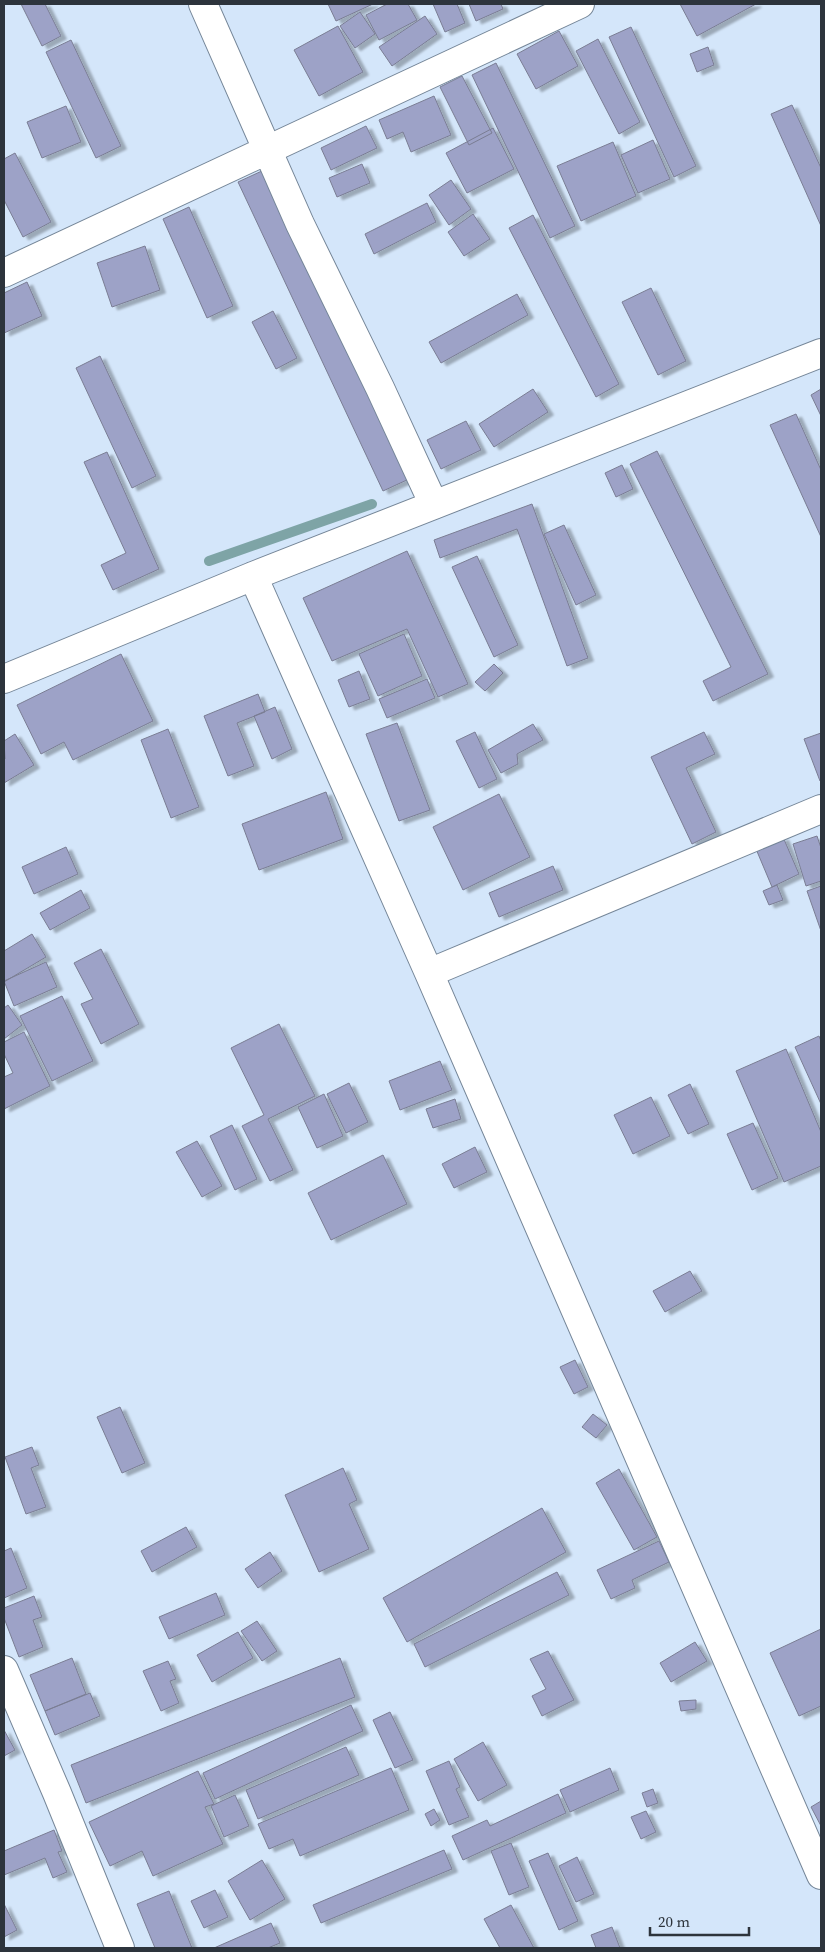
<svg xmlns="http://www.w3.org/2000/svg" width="825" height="1952" viewBox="0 0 825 1952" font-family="'Source Serif 4',serif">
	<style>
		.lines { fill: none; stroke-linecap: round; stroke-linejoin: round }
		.stream { stroke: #7ea4a6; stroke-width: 10 }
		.building { fill: #9da2c7; stroke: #7a7d93; filter: url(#shadow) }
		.minor-casing { stroke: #758698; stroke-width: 30 }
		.minor { stroke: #fff; stroke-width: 28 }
	</style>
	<defs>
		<filter id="shadow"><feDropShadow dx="5.5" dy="3" stdDeviation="1" flood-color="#0004"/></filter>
	</defs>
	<rect width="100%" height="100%" fill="#d4e6fa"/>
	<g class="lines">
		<path class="stream" d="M209,561L372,504"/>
	</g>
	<path class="building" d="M21,4H45L61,36L42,46Z
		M328,4H373L336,21Z
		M387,4H408L417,20L379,40L366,15Z
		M433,4H457L465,23L445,32Z
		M469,4H501L503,9L476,21Z
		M680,4H756L697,36Z
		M360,12L375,34L355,48L340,26Z
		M425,16L437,34L392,66L379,47Z
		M338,26L363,72L319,96L294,50Z
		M631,27L696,166L674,177L609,37Z
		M559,31L578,66L536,89L517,54Z
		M598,39L640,122L619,134L576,51Z
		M71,40L121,146L96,158L46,52Z
		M708,47L714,65L697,72L690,54Z
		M496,63L575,226L550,238L472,75Z
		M462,76L492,133L469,145L440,87Z
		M434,96L451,135L411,152L403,132L387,139L379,120Z
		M792,105L821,168V226L771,114Z
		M66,106L81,142L42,158L27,122Z
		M366,126L377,148L331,170L321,148Z
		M493,128L514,169L467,193L446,153Z
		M653,140L670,179L638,193L621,155Z
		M613,142L636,196L581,221L557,166Z
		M15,153L51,222L23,237L4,200V159Z
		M362,164L370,183L337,197L329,178Z
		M264,170L409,479L383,491L238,182Z
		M451,180L471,209L449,225L429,195Z
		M427,203L436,222L374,254L365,234Z
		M189,207L233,306L207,318L163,219Z
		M473,214L490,239L464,256L448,232Z
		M533,215L619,384L596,397L509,228Z
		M145,246L160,290L112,307L97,263Z
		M27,282L42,316L4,333V293Z
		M651,288L686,361L658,375L622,302Z
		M517,294L528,315L441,363L429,342Z
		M273,311L297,358L276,369L252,322Z
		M100,356L156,476L132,488L76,368Z
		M533,389L548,412L494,447L479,424Z
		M821,389V416L811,395Z
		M796,414L821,470V537L770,425Z
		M466,421L481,450L441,469L427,440Z
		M657,451L768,674L713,701L703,681L731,667L630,464Z
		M107,452L159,569L113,590L101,565L126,553L84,462Z
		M622,465L633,489L616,497L605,473Z
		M532,504L588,658L567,666L517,529L440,558L434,540Z
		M564,525L596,595L576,605L544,534Z
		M407,551L468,684L438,697L407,629L332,661L303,598Z
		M477,556L518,645L494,657L452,567Z
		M404,634L422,676L378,696L359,654Z
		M121,654L153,721L73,760L64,742L41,754L17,705Z
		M494,664L503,673L485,691L475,682Z
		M359,671L370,699L349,707L338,680Z
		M427,679L435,698L387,718L379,699Z
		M258,694L265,712L237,723L254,766L228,776L204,716Z
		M275,707L292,749L272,759L254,716Z
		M397,723L430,810L399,821L366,734Z
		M533,724L543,740L517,754L518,764L501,773L488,750Z
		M168,729L199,807L171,818L141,740Z
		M475,732L497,779L479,788L456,741Z
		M704,732L715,754L686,768L716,832L692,844L651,757Z
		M821,733V780L820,781L804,739Z
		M15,734L34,765L4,783V760L5,759L4,741Z
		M326,792L343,839L259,870L242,824Z
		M499,794L530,857L463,890L433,827Z
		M817,836L821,848V881L806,886L793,844Z
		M783,837L799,874L772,887L756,849Z
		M66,847L78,874L34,894L22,867Z
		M553,866L563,890L499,917L489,893Z
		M777,885L783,900L769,905L763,891Z
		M821,886V931L807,891Z
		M81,890L90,908L50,930L40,913Z
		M32,934L46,957L4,982V951Z
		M101,949L139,1024L101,1044L81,1004L93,999L74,963Z
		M46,962L57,987L14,1006L4,981Z
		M62,996L93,1061L52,1081L20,1016Z
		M8,1005L22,1025L4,1039V1008Z
		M279,1024L315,1096L268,1119L293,1170L270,1181L242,1126L264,1115L231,1048Z
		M24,1032L50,1086L4,1109V1077L13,1073L4,1054V1042Z
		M819,1036L821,1041V1104L795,1047Z
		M786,1049L821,1132V1166L784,1182L736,1071Z
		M440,1061L452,1090L400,1110L389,1081Z
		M349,1083L368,1122L346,1133L327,1094Z
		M690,1084L709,1124L688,1134L668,1095Z
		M324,1094L343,1136L317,1148L298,1107Z
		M651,1097L670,1136L633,1154L614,1115Z
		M455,1099L461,1119L433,1128L426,1109Z
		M753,1123L778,1178L752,1190L727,1134Z
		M232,1125L257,1179L235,1190L210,1136Z
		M197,1141L222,1186L202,1197L176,1152Z
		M475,1147L487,1172L454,1188L442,1164Z
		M383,1155L407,1204L331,1240L308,1193Z
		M690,1271L702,1291L665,1312L653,1291Z
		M575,1360L588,1387L574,1394L560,1367Z
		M120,1407L145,1463L122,1473L97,1417Z
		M593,1414L607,1425L596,1438L582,1427Z
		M32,1447L39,1465L31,1468L46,1507L26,1514L5,1457Z
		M343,1468L357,1500L349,1504L369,1549L319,1572L285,1495Z
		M619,1469L657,1537L634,1550L596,1483Z
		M542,1508L566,1552L407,1642L383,1598Z
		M186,1527L197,1547L152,1572L141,1551Z
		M659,1541L669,1562L632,1580L635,1588L611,1599L597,1570Z
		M11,1548L27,1588L4,1598V1551Z
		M270,1552L282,1571L258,1588L245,1569Z
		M557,1572L569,1595L425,1667L414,1644Z
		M216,1593L225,1615L169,1639L159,1617Z
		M34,1596L42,1617L33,1620L43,1647L19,1657L4,1618V1608Z
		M257,1621L277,1651L262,1661L241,1631Z
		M821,1629V1706L799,1716L770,1653Z
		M238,1632L253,1658L212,1682L197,1655Z
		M695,1642L707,1661L671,1682L660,1663Z
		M548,1651L574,1700L542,1716L532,1696L546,1689L530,1659Z
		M72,1658L86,1694L45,1711L30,1675Z
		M340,1658L355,1697L86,1803L71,1765Z
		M168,1661L176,1679L170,1681L179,1703L161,1711L143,1671Z
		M90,1693L100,1716L55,1735L45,1711Z
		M696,1700V1709L681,1711L679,1701Z
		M351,1705L363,1731L215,1799L203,1773Z
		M390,1712L413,1760L395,1768L373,1720Z
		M4,1730L15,1750L4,1756Z
		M483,1742L507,1785L478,1801L454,1759Z
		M346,1747L359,1775L258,1819L246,1790Z
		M449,1761L460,1787L456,1789L469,1817L449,1825L426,1771Z
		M391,1768L409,1810L300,1856L293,1839L269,1849L258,1824Z
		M610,1768L619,1790L570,1812L560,1790Z
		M198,1771L214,1804L205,1807L223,1844L153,1876L142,1851L110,1866L89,1822Z
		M653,1789L658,1803L647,1807L642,1793Z
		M558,1794L566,1813L463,1860L452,1836L487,1820L490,1826Z
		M235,1795L249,1826L224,1837L211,1806Z
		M821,1801V1826L811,1807Z
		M434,1809L440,1820L431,1826L425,1814Z
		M646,1811L656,1832L641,1839L631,1817Z
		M54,1830L62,1851L58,1852L67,1872L53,1878L45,1858L4,1875V1851Z
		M511,1843L529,1887L509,1895L491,1851Z
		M444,1850L452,1869L321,1923L313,1905Z
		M548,1853L578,1921L559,1930L529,1861Z
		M577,1857L594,1894L576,1902L559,1866Z
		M262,1860L285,1899L250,1920L228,1881Z
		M215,1890L228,1917L204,1928L191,1901Z
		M169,1891L192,1948H155L137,1904Z
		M4,1904L17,1930L4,1937Z
		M511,1905L534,1948H500L484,1919Z
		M271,1923L280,1943L268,1948H214Z
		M612,1927L620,1948H596L591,1935Z"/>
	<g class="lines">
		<defs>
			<path id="minor" d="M203,4L300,224L380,388L434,505
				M4,273L580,4
				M253,576L429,973L821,1875
				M4,679L253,576L821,353
				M429,973L821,809
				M4,1670L57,1793L120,1948"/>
		</defs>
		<use href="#minor" class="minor-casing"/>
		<use href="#minor" class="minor"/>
	</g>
	<rect width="825" height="1952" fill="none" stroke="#2d343c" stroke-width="10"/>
	<path d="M650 1927v8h99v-8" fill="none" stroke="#2d343c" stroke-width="2.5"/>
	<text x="658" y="1927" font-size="15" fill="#2d343c" stroke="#d4e6fa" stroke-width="4" paint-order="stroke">20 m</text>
</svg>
